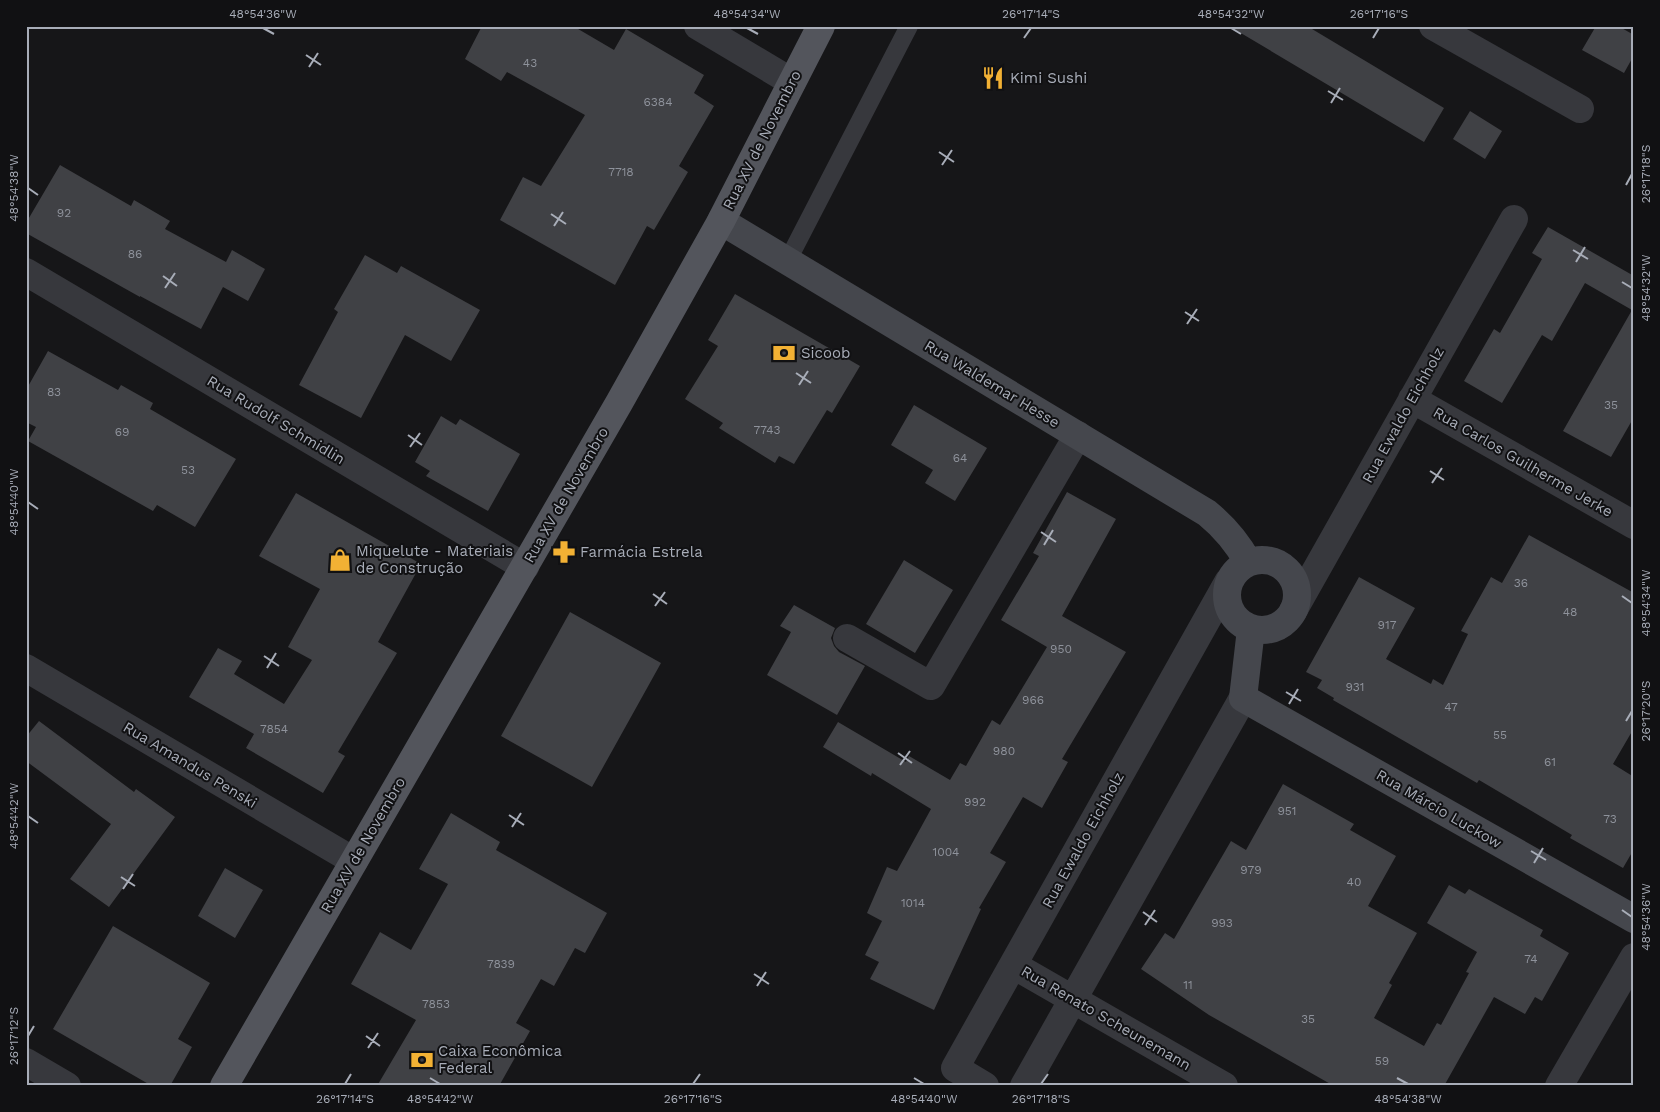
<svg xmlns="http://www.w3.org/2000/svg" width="1660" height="1112" viewBox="0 0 1660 1112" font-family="'Work Sans',sans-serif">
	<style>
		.building { fill: #404145 }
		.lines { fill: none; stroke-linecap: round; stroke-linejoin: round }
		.lane { stroke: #37383d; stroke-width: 18 }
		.street { stroke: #37383d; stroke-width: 28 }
		.secondary { stroke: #45474d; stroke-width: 28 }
		.primary { stroke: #53555c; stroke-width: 28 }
		.ticks { fill: none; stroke: #a8adb8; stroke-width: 2 }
		.labels { text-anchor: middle; stroke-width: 4; stroke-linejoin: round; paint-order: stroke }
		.number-label { font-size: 12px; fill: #8e929b }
		.poi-label { font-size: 15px; fill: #a8adb8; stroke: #111113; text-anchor: start }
		.street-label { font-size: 15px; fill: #a8adb8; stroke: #111113 }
		.neatline { fill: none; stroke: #a8adb8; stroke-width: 2 }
		.ticks-label { font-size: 12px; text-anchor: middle; fill: #a8adb8 }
	</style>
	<rect width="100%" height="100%" fill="#161618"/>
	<path class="building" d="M482,26H573L614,50L626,29L704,75L694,93L714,106L679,166L688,172L654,230L647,226L615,285L500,220L523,177L541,186L585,115L507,72L501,81L465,59Z
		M1229,26H1307L1444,108L1424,142Z
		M1596,26H1618L1634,35V55L1624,73L1582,50Z
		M1470,111L1502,131L1485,159L1453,139Z
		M60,165L131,206L134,200L170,221L165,229L226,262L232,250L265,269L248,301L223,287L201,329L140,296V297L26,233V223Z
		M1548,227L1634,276V417L1611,457L1563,431L1632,310L1585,283L1552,341L1542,335L1502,403L1464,381L1494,329L1500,333L1542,259L1532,253Z
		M365,255L397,273L401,266L480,310L451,361L405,335L361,418L299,385L338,312L334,309Z
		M735,294L860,366L832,413L827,410L794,464L779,456L775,463L719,428L723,423L685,399L718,346L708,340Z
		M48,351L118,390L121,385L153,403L150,409L236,459L195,527L157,505L153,511L28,441L36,427L26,422V390Z
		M914,405L987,448L955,501L925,483L933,470L891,445Z
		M441,416L456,425L460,419L520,454L488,511L426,476L430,471L415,462Z
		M1067,492L1116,519L1062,616L1126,652L1062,759L1068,762L1042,808L1023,797L990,853L1006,862L979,908L981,909L934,1010L870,979L879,962L865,955L882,921L867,913L887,867L897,871L931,809L872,773L871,776L823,747L838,722L906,762L909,756L950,780L960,763L966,766L992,720L1000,725L1047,647L1001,620L1039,556L1033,553Z
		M296,493L421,564L378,642L397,653L338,752L345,756L323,793L246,748L254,734L189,697L218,648L242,661L234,674L284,704L312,660L288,647L320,589L259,556Z
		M1529,535L1634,593V728L1613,764L1634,777V849L1623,868L1570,838L1572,835L1479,780L1477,783L1333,700L1334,698L1317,688L1322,680L1306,672L1359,577L1415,608L1386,659L1431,684L1433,679L1443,685L1468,634L1461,631L1491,577L1502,583Z
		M904,560L953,590L915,653L866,624Z
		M794,605L835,628L831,638L834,646L839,652L865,666L837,715L767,675L791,632L780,626Z
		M570,612L661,663L592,787L501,736Z
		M39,721L134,792L136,789L175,817L109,907L70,879L111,824L26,761V737Z
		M1283,784L1354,824L1350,830L1396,856L1368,906L1417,933L1389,983L1392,985L1374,1018L1424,1046L1437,1023L1441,1025L1469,973L1466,972L1477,952L1427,923L1449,885L1465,894L1469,889L1543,930L1540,936L1569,953L1542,1001L1535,997L1525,1014L1494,997L1444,1086H1334L1209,1015L1141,969L1165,933L1174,939L1231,841L1246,850Z
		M451,813L500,842L496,850L607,913L585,953L575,948L554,986L541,979L516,1023L530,1031L499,1086H377L416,1020L351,984L380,932L411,950L448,884L419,869Z
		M225,868L263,890L235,938L198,916Z
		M113,926L210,983L178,1039L192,1047L170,1086H152L53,1029Z"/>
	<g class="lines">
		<path class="lane" d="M788,260L909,26"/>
		<path class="street" d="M698,26L792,82
			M1433,26L1580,109
			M26,272L525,567
			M1412,399L1634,525
			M1293,611L1514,219
			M847,638L931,686L1078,435
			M26,668L354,861
			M1013,965L1224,1086
			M26,1062L67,1086
			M985,1086L955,1068L1228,582
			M1024,1086L1243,698
			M1559,1086L1634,957"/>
		<path class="secondary" d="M721,221L1207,513C1224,527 1237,542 1248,562
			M1227 595a35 35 0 1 1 70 0a35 35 0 1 1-70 0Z
			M1251,629L1243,698L1634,919"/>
		<path class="primary" d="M224,1086L619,403L721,221L821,26"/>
	</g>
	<path class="ticks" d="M263,28L274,34M747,28L758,34M1231,28L1241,34M1024,38L1031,28M1373,38L1379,28M306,55L321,65M309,67L318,53M1328,91L1343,100M1331,103L1340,88M939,152L954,162M942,165L952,150M1626,185L1632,174M28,188L38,195M551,214L566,224M554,226L563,212M1573,250L1588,259M1576,262L1585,247M163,276L177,286M1622,282L1632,288M165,288L175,273M1185,312L1199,321M1187,324L1197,309M796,373L811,383M799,385L808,371M408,435L422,445M410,447L420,433M1430,471L1444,480M1432,483L1442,468M28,502L38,509M1041,532L1056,542M1044,545L1053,530M653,594L667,604M1622,596L1632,603M655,606L665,592M264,656L279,666M267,668L276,653M1286,692L1301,701M1289,704L1298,689M1626,721L1632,711M898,753L912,763M900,765L910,751M509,815L524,825M28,816L38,823M512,827L521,813M1531,851L1546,860M1534,863L1543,848M121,877L135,886M123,889L133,874M1622,910L1632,917M1143,912L1157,922M1145,925L1155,910M754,974L769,984M757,986L766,972M28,1036L34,1026M366,1036L380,1046M368,1048L378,1033M430,1078L440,1084M914,1078L924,1084M1397,1078L1408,1084M345,1084L351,1074M693,1084L700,1074M1041,1084L1048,1074"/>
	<defs>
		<symbol id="restaurant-bare" viewBox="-9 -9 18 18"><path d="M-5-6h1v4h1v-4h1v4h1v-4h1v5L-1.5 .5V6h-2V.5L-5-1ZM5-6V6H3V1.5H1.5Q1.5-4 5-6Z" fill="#f2b134" stroke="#111113" stroke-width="2.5" paint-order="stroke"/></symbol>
		<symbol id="bank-bare" viewBox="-9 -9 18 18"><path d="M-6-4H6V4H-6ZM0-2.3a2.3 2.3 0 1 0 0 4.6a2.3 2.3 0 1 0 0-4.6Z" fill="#f2b134" stroke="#111113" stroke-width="2.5" paint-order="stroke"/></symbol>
		<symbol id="pharmacy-bare" viewBox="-9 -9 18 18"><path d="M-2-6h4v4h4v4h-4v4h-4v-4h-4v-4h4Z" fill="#f2b134" stroke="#111113" stroke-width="2.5" paint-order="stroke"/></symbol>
		<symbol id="shop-bare" viewBox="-9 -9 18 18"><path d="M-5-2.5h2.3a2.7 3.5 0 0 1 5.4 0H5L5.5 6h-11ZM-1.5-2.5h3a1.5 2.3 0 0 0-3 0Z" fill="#f2b134" stroke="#111113" stroke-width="2.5" paint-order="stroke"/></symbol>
	</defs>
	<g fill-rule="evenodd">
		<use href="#restaurant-bare" x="977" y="62" width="32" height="32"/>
		<use href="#bank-bare" x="768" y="337" width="32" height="32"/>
		<use href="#pharmacy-bare" x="548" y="536" width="32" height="32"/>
		<use href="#shop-bare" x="324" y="544" width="32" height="32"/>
		<use href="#bank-bare" x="406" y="1044" width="32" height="32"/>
	</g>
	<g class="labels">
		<g class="number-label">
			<text x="530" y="67">43</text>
			<text x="658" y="106">6384</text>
			<text x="621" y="176">7718</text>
			<text x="64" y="217">92</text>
			<text x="135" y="258">86</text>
			<text x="54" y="396">83</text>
			<text x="1611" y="409">35</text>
			<text x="767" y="434">7743</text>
			<text x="122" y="436">69</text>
			<text x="960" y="462">64</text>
			<text x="188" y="474">53</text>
			<text x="1521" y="587">36</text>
			<text x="1570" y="616">48</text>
			<text x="1387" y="629">917</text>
			<text x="1061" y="653">950</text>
			<text x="1355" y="691">931</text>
			<text x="1033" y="704">966</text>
			<text x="1451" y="711">47</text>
			<text x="274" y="733">7854</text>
			<text x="1500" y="739">55</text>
			<text x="1004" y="755">980</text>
			<text x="1550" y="766">61</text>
			<text x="975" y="806">992</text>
			<text x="1287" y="815">951</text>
			<text x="1610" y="823">73</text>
			<text x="946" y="856">1004</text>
			<text x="1251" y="874">979</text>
			<text x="1354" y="886">40</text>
			<text x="913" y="907">1014</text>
			<text x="1222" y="927">993</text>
			<text x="1531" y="963">74</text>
			<text x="501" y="968">7839</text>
			<text x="1188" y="989">11</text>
			<text x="436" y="1008">7853</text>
			<text x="1308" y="1023">35</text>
			<text x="1382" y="1065">59</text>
		</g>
		<g class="poi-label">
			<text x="1010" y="83">Kimi Sushi</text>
			<text x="801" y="358">Sicoob</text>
			<text x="356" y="556">Miquelute - Materiais<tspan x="356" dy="17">de Construção</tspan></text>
			<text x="580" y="557">Farmácia Estrela</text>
			<text x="438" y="1056">Caixa Econômica<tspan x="438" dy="17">Federal</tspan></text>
		</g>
		<g class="street-label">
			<text transform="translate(762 140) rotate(-63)" y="5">Rua XV de Novembro</text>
			<text transform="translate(992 384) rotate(31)" y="5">Rua Waldemar Hesse</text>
			<text transform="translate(1403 415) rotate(-61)" y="5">Rua Ewaldo Eichholz</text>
			<text transform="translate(276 420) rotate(31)" y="5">Rua Rudolf Schmidlin</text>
			<text transform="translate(1523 462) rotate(30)" y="5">Rua Carlos Guilherme Jerke</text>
			<text transform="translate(566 495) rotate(-60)" y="5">Rua XV de Novembro</text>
			<text transform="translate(190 765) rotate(31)" y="5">Rua Amandus Penski</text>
			<text transform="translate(1439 809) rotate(30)" y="5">Rua Márcio Luckow</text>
			<text transform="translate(1083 840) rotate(-61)" y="5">Rua Ewaldo Eichholz</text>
			<text transform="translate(363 845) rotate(-60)" y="5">Rua XV de Novembro</text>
			<text transform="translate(1106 1018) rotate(30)" y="5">Rua Renato Scheunemann</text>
		</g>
	</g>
	<rect width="1660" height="1112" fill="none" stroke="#111113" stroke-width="55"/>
	<rect x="28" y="28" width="1604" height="1056" class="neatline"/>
	<g class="ticks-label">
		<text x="263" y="18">48°54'36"W</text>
		<text x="747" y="18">48°54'34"W</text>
		<text x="1031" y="18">26°17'14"S</text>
		<text x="1231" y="18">48°54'32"W</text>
		<text x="1379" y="18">26°17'16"S</text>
		<text transform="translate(1646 174) rotate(-90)" y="4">26°17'18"S</text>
		<text transform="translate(14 188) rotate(-90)" y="4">48°54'38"W</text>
		<text transform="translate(1646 288) rotate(-90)" y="4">48°54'32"W</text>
		<text transform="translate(14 502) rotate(-90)" y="4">48°54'40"W</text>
		<text transform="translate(1646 603) rotate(-90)" y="4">48°54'34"W</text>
		<text transform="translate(1646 711) rotate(-90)" y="4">26°17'20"S</text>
		<text transform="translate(14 816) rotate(-90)" y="4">48°54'42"W</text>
		<text transform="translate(1646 917) rotate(-90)" y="4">48°54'36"W</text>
		<text transform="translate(14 1036) rotate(-90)" y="4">26°17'12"S</text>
		<text x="345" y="1103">26°17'14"S</text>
		<text x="440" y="1103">48°54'42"W</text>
		<text x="693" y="1103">26°17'16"S</text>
		<text x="924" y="1103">48°54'40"W</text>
		<text x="1041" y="1103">26°17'18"S</text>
		<text x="1408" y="1103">48°54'38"W</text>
	</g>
</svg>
